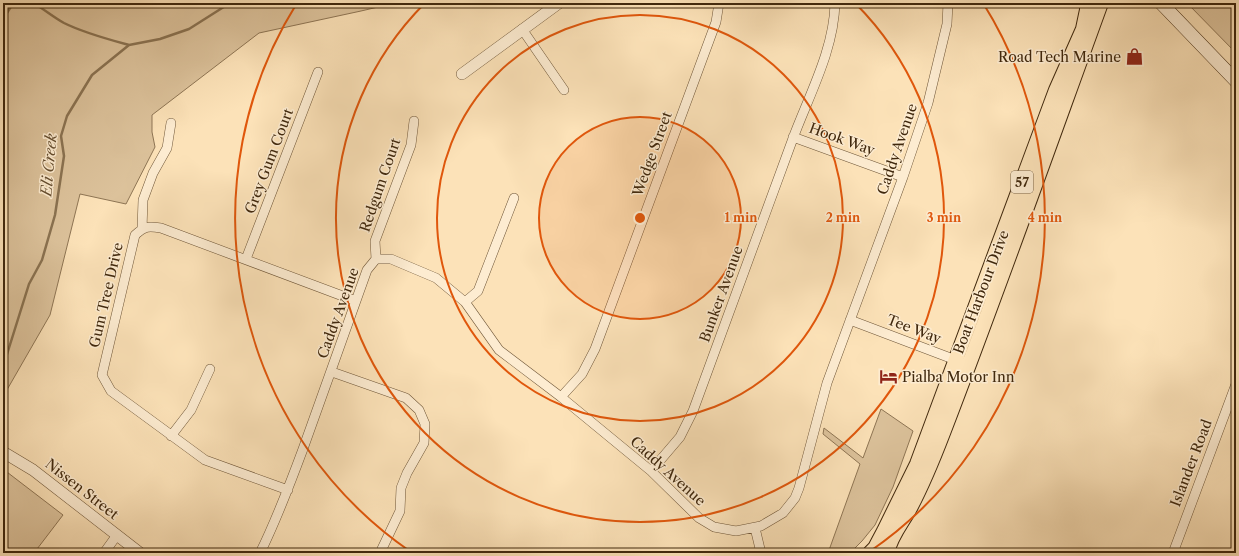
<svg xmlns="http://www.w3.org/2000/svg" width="1239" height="556" viewBox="0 0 1239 556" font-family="'Libre Caslon Text',serif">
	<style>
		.green { fill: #dcc29b; stroke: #8e7554 }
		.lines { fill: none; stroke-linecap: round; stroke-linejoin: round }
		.stream { stroke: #8a7251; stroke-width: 2.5 }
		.minor-casing { stroke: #6f5638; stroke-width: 10 }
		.tertiary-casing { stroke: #6f5638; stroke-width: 12 }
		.secondary-casing { stroke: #40280d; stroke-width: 14 }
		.primary-casing { stroke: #40280d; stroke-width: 16 }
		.minor { stroke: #fdecd1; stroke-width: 9 }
		.tertiary { stroke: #fdecd1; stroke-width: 11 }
		.secondary { stroke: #fdecd1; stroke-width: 13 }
		.primary { stroke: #fce2b8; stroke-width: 14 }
		.ring { fill: none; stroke: #e0570c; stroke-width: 2 }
		.labels { text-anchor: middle; stroke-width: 3; stroke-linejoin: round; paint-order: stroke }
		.shield { fill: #fdecd1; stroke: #796348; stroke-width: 1 }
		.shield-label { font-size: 13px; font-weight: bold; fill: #40280d }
		.poi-label { font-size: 14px; fill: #40280d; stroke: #fdecd1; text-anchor: end }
		.street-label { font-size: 14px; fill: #40280d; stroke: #fdecd1 }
		.water-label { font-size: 15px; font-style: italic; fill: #654d2f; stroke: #fdecd1 }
		.centre { fill: #e0570c; stroke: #fdecd1; stroke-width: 2 }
		.ring-label { font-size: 12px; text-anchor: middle; font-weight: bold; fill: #e0570c; stroke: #fdecd1; stroke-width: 3; stroke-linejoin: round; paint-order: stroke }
	</style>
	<rect width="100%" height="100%" fill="#fce2b8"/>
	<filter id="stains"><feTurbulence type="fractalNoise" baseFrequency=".005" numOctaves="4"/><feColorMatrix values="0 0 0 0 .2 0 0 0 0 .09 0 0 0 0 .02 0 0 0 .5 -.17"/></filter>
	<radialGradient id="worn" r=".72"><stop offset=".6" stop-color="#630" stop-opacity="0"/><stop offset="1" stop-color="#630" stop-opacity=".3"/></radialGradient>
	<path class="green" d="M3,3H395L361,11L259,33L152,115V132L155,147L126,204L80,194L50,315L4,395L3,399Z
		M1187,3H1236V53Z
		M881,409L913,431L893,487L875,525L862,541L850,553H828L860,464L823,434L824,428L863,458Z
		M3,469L63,515L34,553H3Z"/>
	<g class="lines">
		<path class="stream" d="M33,3C44,9 53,17 64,23C84,33 107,39 129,45
			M3,19L12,5L20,3
			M3,367L29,284L42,260L55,215L64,156L61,136L67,116L92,75L129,45L160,39L189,29L230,3"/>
		<defs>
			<path id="minor" d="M522,29L564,90
				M793,137L903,177
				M142,229L143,200L153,173L167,148L171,123
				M246,259L318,72
				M376,259L375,241L411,145L414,121
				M465,302L478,291L514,198
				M850,320L961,362
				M332,372L406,398L419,410L425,424L424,443L407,473L401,488L400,511L380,553
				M561,397L582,374L595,349L716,22L719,3
				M171,436L191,410L210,369
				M651,471L680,437L693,411C726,321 759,231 792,141C808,97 834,51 835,3
				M288,490L205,460L111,391L102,375L135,235C145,226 148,226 161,228L356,301
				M755,528L761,553
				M104,553L117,535
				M260,553C277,519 290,484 303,449C325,389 345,330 367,270L376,259H391L436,278L465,302L499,350L561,397L651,471L699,518L714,527L736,531L761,526L783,513L795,498L799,488L827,383L903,177L928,103L947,24L948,3
				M1173,553L1236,384"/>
			<path id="tertiary" d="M462,74L559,3
				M3,452L33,470L140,553"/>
			<path id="secondary" d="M1161,3L1236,81"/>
			<path id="primary" d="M870,553L875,548L884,531L917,464L1056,90L1083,29L1087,10V3
				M887,553C890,537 901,524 909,510C922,486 933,459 943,433C998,290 1049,146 1101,3"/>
		</defs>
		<use href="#minor" class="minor-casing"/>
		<use href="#tertiary" class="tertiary-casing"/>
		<use href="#secondary" class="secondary-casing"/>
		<use href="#primary" class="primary-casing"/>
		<use href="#minor" class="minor"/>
		<use href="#tertiary" class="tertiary"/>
		<use href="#secondary" class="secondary"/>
		<use href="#primary" class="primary"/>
	</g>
	<circle cx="640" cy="218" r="101" fill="#e0570c" fill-opacity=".12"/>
	<g class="ring">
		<circle cx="640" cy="218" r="101"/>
		<circle cx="640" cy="218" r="203"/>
		<path d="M855 3A304 304 0 1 1 425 3"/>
		<path d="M411 552A405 405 0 0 1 297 3M983 3A405 405 0 0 1 869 552"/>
	</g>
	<defs>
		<symbol id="shop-bare" viewBox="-9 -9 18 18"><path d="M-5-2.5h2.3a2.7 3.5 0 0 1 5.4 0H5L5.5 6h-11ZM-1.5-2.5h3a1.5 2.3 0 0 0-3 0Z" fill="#8f2418" stroke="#fdecd1" stroke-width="2.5" paint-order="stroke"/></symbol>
		<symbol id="hotel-bare" viewBox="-9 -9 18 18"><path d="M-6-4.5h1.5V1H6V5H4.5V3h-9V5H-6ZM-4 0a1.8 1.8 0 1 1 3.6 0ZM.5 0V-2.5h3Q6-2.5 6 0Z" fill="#8f2418" stroke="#fdecd1" stroke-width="2.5" paint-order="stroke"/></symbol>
	</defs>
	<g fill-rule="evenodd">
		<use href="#shop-bare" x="1122" y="44" width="25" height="25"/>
		<use href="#hotel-bare" x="876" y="364" width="25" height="25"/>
	</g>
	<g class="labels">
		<rect class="shield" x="1011" y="171" width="22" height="22" rx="3"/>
		<g class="shield-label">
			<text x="1022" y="187">57</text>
		</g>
		<g class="poi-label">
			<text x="1121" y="62">Road Tech Marine</text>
			<text x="902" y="382" text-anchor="start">Pialba Motor Inn</text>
		</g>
		<g class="street-label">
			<text transform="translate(842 139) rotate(20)" y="5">Hook Way</text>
			<text transform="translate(897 149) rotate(-71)" y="5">Caddy Avenue</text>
			<text transform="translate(652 154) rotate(-70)" y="5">Wedge Street</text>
			<text transform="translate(269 161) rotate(-69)" y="5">Grey Gum Court</text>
			<text transform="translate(380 185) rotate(-71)" y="5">Redgum Court</text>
			<text transform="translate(981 292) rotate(-69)" y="5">Boat Harbour Drive</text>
			<text transform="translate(721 294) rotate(-70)" y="5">Bunker Avenue</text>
			<text transform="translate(106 295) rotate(-77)" y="5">Gum Tree Drive</text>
			<text transform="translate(338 313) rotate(-70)" y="5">Caddy Avenue</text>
			<text transform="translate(914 329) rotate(21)" y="5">Tee Way</text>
			<text transform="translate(1191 463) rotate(-69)" y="5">Islander Road</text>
			<text transform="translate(668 471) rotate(42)" y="5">Caddy Avenue</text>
			<text transform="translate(82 489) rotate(38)" y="5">Nissen Street</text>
		</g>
		<g class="water-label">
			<text transform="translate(49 165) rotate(-85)" y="5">Eli Creek</text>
		</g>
	</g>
	<circle cx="640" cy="218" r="6" class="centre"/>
	<g class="ring-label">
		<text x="741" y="222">1 min</text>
		<text x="843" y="222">2 min</text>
		<text x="944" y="222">3 min</text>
		<text x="1045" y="222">4 min</text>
	</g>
	<rect width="1239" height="556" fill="none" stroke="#fce2b8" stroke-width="16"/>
	<rect x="4" y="4" width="1231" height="548" fill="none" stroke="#40280d" stroke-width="2"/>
	<rect x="8" y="8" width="1223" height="540" fill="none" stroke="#40280d"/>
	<rect width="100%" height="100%" filter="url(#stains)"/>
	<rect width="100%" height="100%" fill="url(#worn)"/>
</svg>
